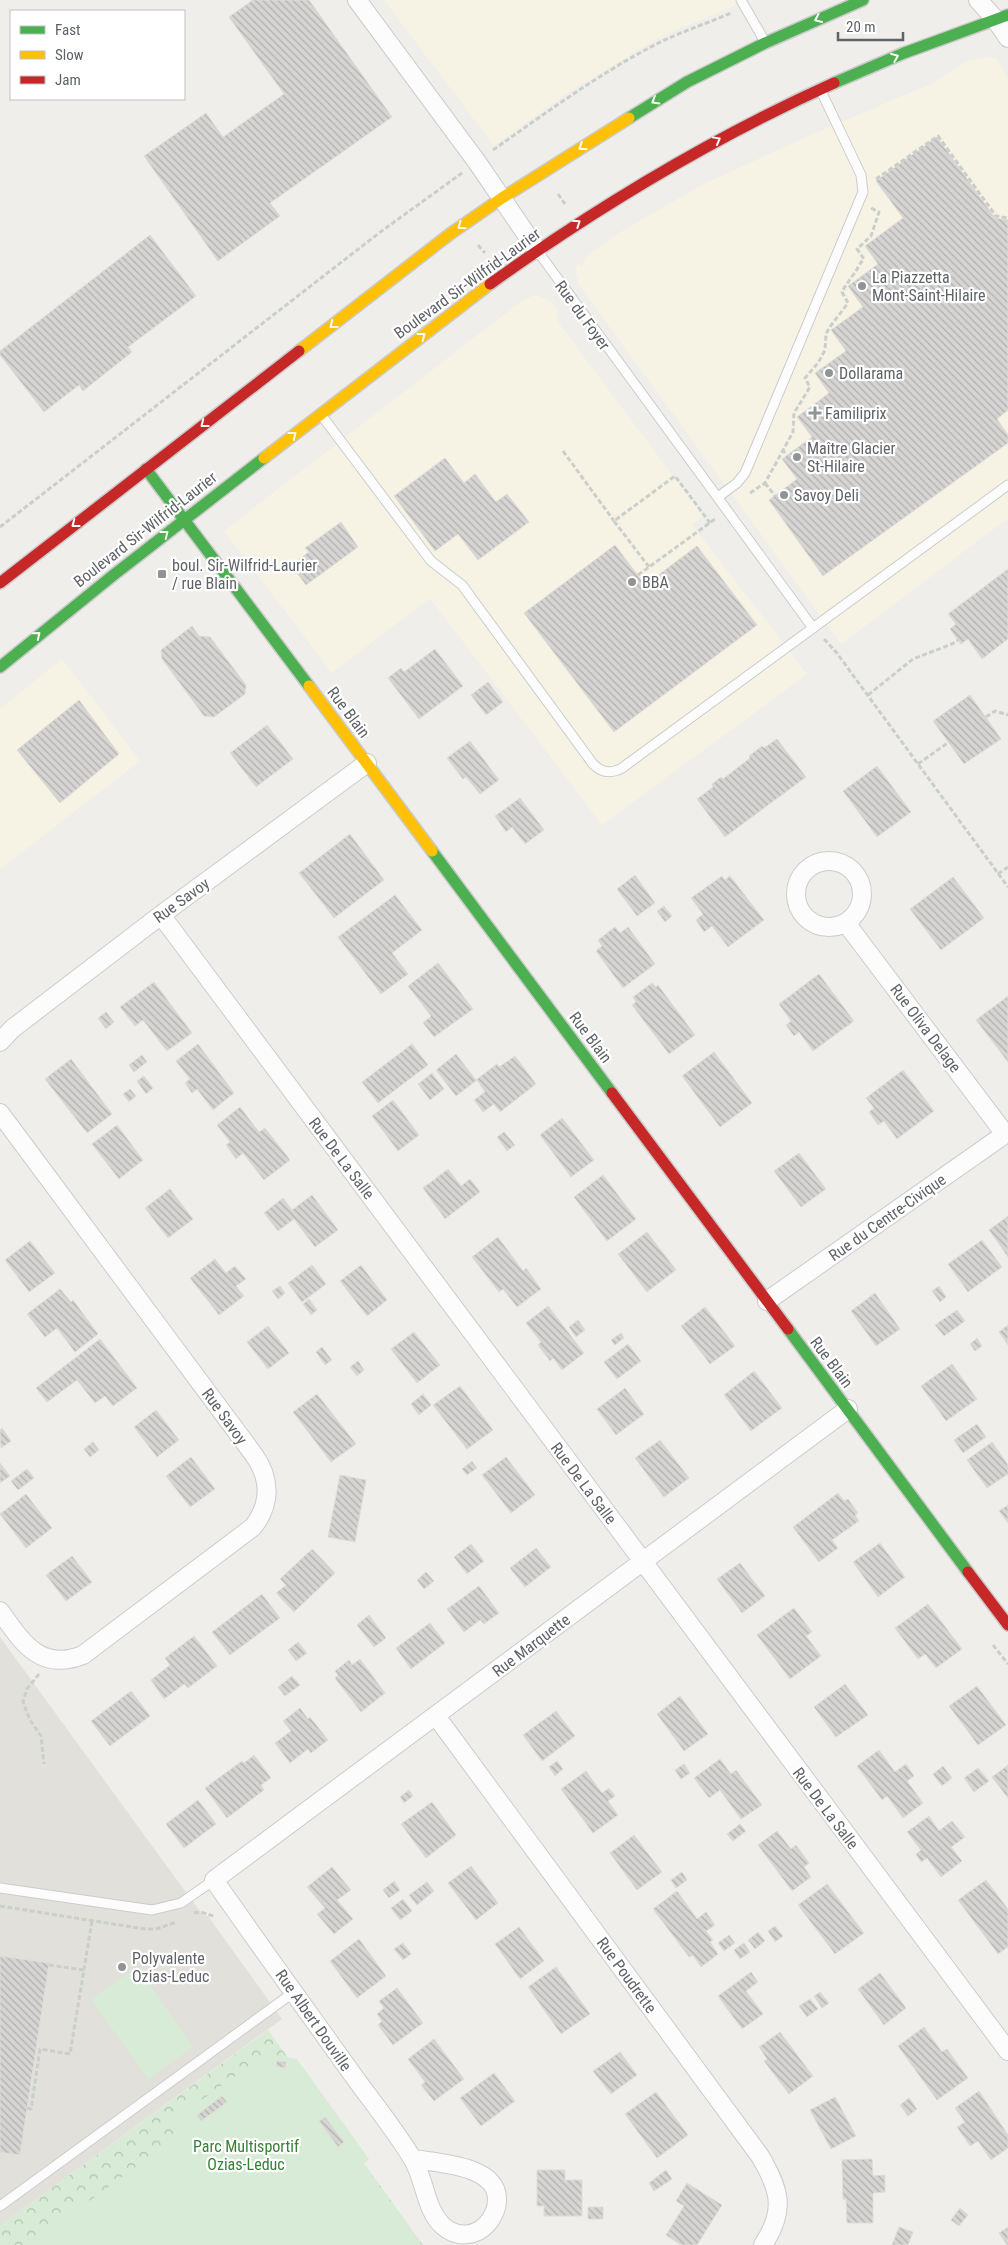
<svg xmlns="http://www.w3.org/2000/svg" width="1008" height="2245" viewBox="0 0 1008 2245" font-family="'Roboto Condensed',sans-serif">
	<style>
		.commercial { fill: #f7f3e4 }
		.education { fill: #e2e0da }
		.forest { fill: url(#forest-crowns) }
		.pitch { fill: #d8ebd6 }
		.building { fill: url(#building-back-hatch); stroke: #deddd9 }
		.lines { fill: none; stroke-linecap: round; stroke-linejoin: round }
		.lane-casing { stroke: #cbcccc; stroke-width: 11 }
		.street-casing { stroke: #cbcccc; stroke-width: 20 }
		.fast-casing { stroke: #cacacb; stroke-width: 14 }
		.slow-casing { stroke: #cacacb; stroke-width: 14 }
		.jam-casing { stroke: #cacacb; stroke-width: 14 }
		.path { stroke: #cacfcc; stroke-width: 3; stroke-dasharray: 5 2.5; stroke-linecap: butt }
		.lane { stroke: #fdfcfc; stroke-width: 9 }
		.street { stroke: #fdfcfc; stroke-width: 18 }
		.fast { stroke: #4caf50; stroke-width: 11 }
		.slow { stroke: #ffc107; stroke-width: 11 }
		.jam { stroke: #c62828; stroke-width: 11 }
		.oneway { stroke: #f6fbf6 }
		.poi-dot { fill: #919496; stroke: #fff; stroke-width: 2 }
		.labels { text-anchor: middle; stroke-width: 4.5; stroke-linejoin: round; paint-order: stroke }
		.poi-label { font-size: 16px; fill: #5f6368; stroke: #fff; text-anchor: start }
		.street-label { font-size: 16px; fill: #5f6368; stroke: #fff }
		.park-label { font-size: 16px; fill: #348238; stroke: #fff }
	</style>
	<defs>
		<pattern id="forest-crowns" width="20" height="18" patternUnits="userSpaceOnUse" patternTransform="scale(1.25)"><rect width="20" height="18" fill="#d8ebd6"/><path d="M2 6a3 3 0 1 1 6 0M12 15a3 3 0 1 1 6 0" fill="none" stroke="#b2c2b1"/></pattern>
		<pattern id="building-back-hatch" width="6" height="6" patternUnits="userSpaceOnUse" patternTransform="scale(1.25)"><rect width="6" height="6" fill="#d6d5d3"/><path d="M-1 5l2 2M0 0l6 6M5-1l2 2" fill="none" stroke="#b1b0af"/></pattern>
	</defs>
	<rect width="100%" height="100%" fill="#efeeea"/>
	<path class="commercial" d="M384,0H748L658,38L563,96L494,146Z
		M986,57L996,58L1008,79V518L841,644L579,285L576,274L577,264L582,266L588,255L617,234L704,184L804,138L933,83L967,61Z
		M535,295L549,300L557,309V321L703,516L692,525L807,674L602,825L430,598L332,673L224,531L523,300Z
		M62,659L140,761L0,869V709Z"/>
	<path class="education" d="M0,1637L182,1887L203,1915L208,1916L282,2019L0,2226Z"/>
	<path class="forest" d="M268,2030L423,2245H0V2226Z"/>
	<path class="pitch" d="M137,1967L193,2047L148,2079L91,1999Z
		M266,2054L297,2059L369,2159L363,2164L422,2245H29L181,2134L172,2121Z"/>
	<path class="building" d="M253,0H309L392,117L270,203L280,216L218,261L144,156L206,113L223,137L284,94L229,17Z
		M937,137L995,218L1008,220V410L997,419L1008,435V443L823,576L769,500L797,479L782,459L812,437L797,417L829,393L815,373L846,351L831,330L863,307L848,286L878,264L865,246L903,218L876,181Z
		M150,235L196,296L128,347L132,352L83,391L79,385L44,412L0,355V351Z
		M445,458L464,483L475,474L496,502L507,494L529,522L478,560L458,534L435,551L394,496Z
		M341,522L358,547L306,585L291,565L309,552L305,548Z
		M615,545L645,585L697,546L757,625L614,732L524,613Z
		M1008,569V639L982,659L968,639L961,644L950,629L956,624L948,614Z
		M192,626L199,636L210,637L246,685L245,694L214,717L204,716L162,659L161,650Z
		M435,649L463,686L419,719L388,678L401,668L404,672Z
		M488,682L503,702L486,715L471,695Z
		M970,695L1001,739L964,764L933,721Z
		M79,700L119,754L60,803L17,750Z
		M267,725L293,759L256,787L230,753Z
		M777,739L806,777L725,837L697,799L713,787L712,784L721,777L723,779L750,758L749,756L762,746L764,748Z
		M470,741L499,780L480,794L466,777L463,779L447,758Z
		M877,766L911,812L877,837L843,791Z
		M520,798L544,830L525,844L512,827L506,832L495,816Z
		M350,834L384,880L334,918L299,873Z
		M635,875L655,903L637,916L617,889Z
		M722,876L725,880L730,876L764,920L728,947L712,926L704,932L696,920L703,914L691,898Z
		M953,877L984,918L941,950L910,909Z
		M395,895L422,930L392,953L408,974L381,994L338,937Z
		M664,906L672,916L665,922L657,911Z
		M615,927L620,933L628,927L655,964L623,988L596,951L602,946L598,940Z
		M438,963L473,1009L434,1037L423,1023L431,1016L408,986Z
		M819,974L854,1021L813,1051L799,1032L794,1036L786,1025L791,1021L779,1004Z
		M154,982L192,1033L167,1051L143,1020L135,1026L120,1007Z
		M652,983L656,987L658,985L695,1035L669,1054L632,1005L636,1002L633,997Z
		M1008,996V1062L976,1020Z
		M106,1012L114,1022L106,1029L98,1018Z
		M198,1044L234,1093L213,1110L197,1089L192,1093L185,1083L190,1079L176,1061Z
		M412,1044L428,1065L378,1103L362,1082Z
		M714,1052L752,1103L720,1127L682,1076Z
		M456,1054L476,1080L497,1064L499,1067L515,1056L536,1084L500,1112L494,1104L483,1112L474,1100L485,1092L477,1080L456,1096L436,1070Z
		M142,1055L147,1062L134,1072L129,1065Z
		M71,1059L112,1114L87,1133L45,1079Z
		M903,1070L934,1111L897,1139L884,1121L878,1125L869,1112L874,1108L866,1098Z
		M432,1073L444,1089L430,1100L418,1084Z
		M144,1076L153,1088L146,1094L137,1081Z
		M130,1089L136,1096L129,1102L123,1094Z
		M393,1100L419,1135L398,1151L372,1116Z
		M240,1107L259,1132L265,1128L290,1160L264,1180L243,1153L236,1159L226,1145L230,1142L217,1125Z
		M562,1118L594,1160L571,1177L540,1135Z
		M117,1125L143,1160L119,1179L92,1144Z
		M504,1132L515,1145L507,1151L497,1137Z
		M799,1153L826,1189L801,1207L774,1171Z
		M448,1169L461,1186L470,1179L480,1192L445,1219L423,1188Z
		M603,1175L636,1219L607,1241L574,1197Z
		M170,1189L193,1219L168,1238L145,1208Z
		M312,1195L338,1230L315,1247L294,1219L278,1231L264,1213L283,1198L292,1210Z
		M1008,1216V1257L989,1230Z
		M647,1232L676,1270L647,1292L618,1254Z
		M498,1237L523,1271L526,1268L541,1289L517,1307L503,1289L499,1292L472,1257Z
		M982,1240L1002,1267L968,1292L948,1264Z
		M30,1241L55,1273L29,1292L5,1260Z
		M215,1259L226,1273L235,1266L246,1279L236,1286L244,1296L219,1315L190,1278Z
		M312,1265L326,1284L302,1302L288,1283Z
		M361,1265L387,1300L367,1316L340,1281Z
		M280,1286L285,1293L278,1299L272,1291Z
		M939,1286L946,1297L940,1302L932,1291Z
		M60,1289L71,1302L73,1300L98,1334L75,1352L57,1328L45,1337L27,1314Z
		M875,1293L900,1329L876,1346L851,1311Z
		M309,1299L317,1310L311,1315L303,1304Z
		M548,1306L584,1353L562,1370L553,1358L550,1361L538,1345L541,1342L526,1323Z
		M705,1307L735,1346L710,1364L681,1326Z
		M957,1310L965,1321L944,1336L935,1325Z
		M578,1320L585,1330L576,1337L569,1327Z
		M1008,1325V1345L999,1332Z
		M268,1326L289,1353L268,1369L247,1342Z
		M414,1332L440,1365L417,1383L391,1349Z
		M621,1333L624,1338L615,1345L611,1340Z
		M977,1338L982,1346L975,1351L970,1344Z
		M100,1339L137,1388L113,1406L105,1396L95,1403L77,1380L47,1402L36,1388Z
		M628,1344L641,1361L617,1379L604,1362Z
		M322,1347L332,1360L325,1365L316,1352Z
		M358,1361L364,1370L357,1376L350,1367Z
		M952,1364L977,1399L946,1421L921,1386Z
		M754,1371L782,1408L751,1431L724,1395Z
		M460,1386L493,1430L467,1449L433,1405Z
		M625,1388L644,1414L616,1435L597,1409Z
		M317,1394L356,1444L331,1462L293,1412Z
		M423,1394L431,1405L419,1415L411,1404Z
		M156,1410L179,1440L157,1457L134,1427Z
		M977,1424L986,1437L963,1453L954,1440Z
		M2,1428L11,1441L1,1448L0,1430Z
		M660,1440L689,1478L664,1497L635,1458Z
		M93,1442L99,1450L90,1457L84,1449Z
		M992,1442L1008,1465V1474L987,1488L967,1460Z
		M191,1457L215,1489L190,1507L166,1476Z
		M506,1457L535,1495L511,1513L482,1475Z
		M472,1461L477,1468L467,1475L462,1469Z
		M0,1463L10,1476L0,1483Z
		M27,1469L34,1478L18,1490L11,1481Z
		M340,1475L366,1480L355,1542L328,1537Z
		M838,1493L844,1501L848,1499L858,1513L855,1515L859,1521L832,1540L838,1548L819,1562L793,1527Z
		M26,1494L52,1528L26,1548L0,1514Z
		M1008,1505V1523L999,1511Z
		M880,1543L905,1577L878,1597L853,1562Z
		M471,1544L484,1561L467,1574L454,1557Z
		M536,1548L551,1567L525,1587L510,1568Z
		M312,1549L335,1573L294,1612L276,1593L286,1585L280,1579Z
		M72,1556L92,1582L66,1601L46,1575Z
		M740,1563L765,1596L742,1613L717,1579Z
		M426,1572L434,1581L424,1589L417,1580Z
		M479,1586L499,1613L484,1624L480,1620L464,1632L447,1609Z
		M262,1594L280,1618L230,1655L212,1632Z
		M928,1604L962,1649L936,1668L925,1654L918,1659L895,1628Z
		M794,1608L812,1632L806,1636L821,1656L790,1679L757,1635Z
		M369,1615L386,1638L374,1647L357,1625Z
		M430,1623L445,1643L411,1669L396,1648Z
		M194,1636L217,1666L188,1688L184,1684L164,1699L151,1680L170,1665L165,1658Z
		M298,1642L307,1653L296,1661L288,1650Z
		M360,1659L385,1693L361,1712L335,1678L338,1675L335,1671L349,1660L352,1665Z
		M292,1676L300,1685L285,1696L278,1687Z
		M845,1684L868,1715L836,1737L814,1707Z
		M977,1686L1006,1725L978,1745L949,1706Z
		M131,1691L150,1716L110,1746L91,1721Z
		M680,1696L708,1734L684,1751L657,1714Z
		M300,1708L308,1719L310,1717L328,1740L311,1753L308,1749L290,1763L275,1743L291,1731L283,1721Z
		M556,1711L575,1736L542,1761L523,1735Z
		M879,1750L895,1772L906,1764L914,1776L907,1781L923,1803L903,1818L887,1796L882,1800L857,1766Z
		M254,1755L271,1778L261,1785L264,1790L227,1818L205,1788L242,1761L244,1763Z
		M720,1759L731,1774L736,1770L762,1805L741,1819L720,1790L709,1798L694,1778Z
		M557,1761L563,1769L555,1776L549,1767Z
		M684,1764L690,1773L681,1779L675,1770Z
		M1008,1765V1798L992,1777Z
		M943,1766L952,1778L942,1786L933,1774Z
		M978,1768L989,1781L974,1792L964,1778Z
		M586,1771L602,1793L609,1788L615,1796L608,1801L618,1815L593,1833L561,1789Z
		M409,1790L413,1796L404,1803L400,1797Z
		M198,1800L216,1824L184,1848L166,1824Z
		M432,1802L456,1835L426,1858L401,1824Z
		M929,1816L939,1831L952,1821L965,1837L951,1847L962,1861L941,1877L927,1858L921,1862L916,1854L921,1850L907,1832Z
		M740,1824L746,1831L733,1841L727,1834Z
		M777,1831L791,1849L796,1845L809,1863L804,1867L811,1877L792,1891L758,1845Z
		M634,1835L662,1872L637,1890L610,1853Z
		M471,1866L498,1903L476,1920L448,1883Z
		M332,1867L351,1890L337,1900L353,1919L334,1934L317,1914L325,1908L307,1887Z
		M682,1872L687,1880L676,1888L671,1880Z
		M986,1880L1008,1909V1947L998,1954L958,1900Z
		M394,1881L400,1890L389,1898L383,1890Z
		M427,1882L434,1891L417,1905L409,1895Z
		M827,1884L864,1933L835,1954L798,1905Z
		M677,1891L697,1919L706,1912L715,1925L706,1931L713,1940L710,1942L718,1954L701,1967L693,1955L689,1957L653,1909Z
		M403,1899L412,1911L400,1920L391,1908Z
		M775,1926L783,1936L775,1942L768,1931Z
		M519,1927L544,1961L520,1979L495,1944Z
		M758,1932L765,1941L755,1949L748,1940Z
		M729,1935L735,1943L724,1951L718,1943Z
		M359,1939L386,1976L357,1998L330,1961Z
		M403,1943L411,1954L403,1960L394,1949Z
		M744,1943L750,1952L740,1959L734,1950Z
		M0,1956L49,1963L20,2155L0,2152Z
		M556,1967L590,2014L561,2034L528,1987Z
		M751,1972L758,1982L746,1991L763,2014L742,2029L718,1996Z
		M880,1973L906,2008L884,2025L858,1989Z
		M397,1988L423,2023L393,2045L378,2025L382,2021L377,2014L384,2008L379,2001Z
		M820,1992L829,2003L822,2008L814,1996Z
		M810,1999L818,2009L807,2017L799,2006Z
		M924,2027L942,2052L947,2049L968,2078L937,2100L898,2046Z
		M780,2032L813,2076L789,2094L764,2061L767,2059L759,2047Z
		M434,2039L464,2079L434,2101L421,2085L425,2082L408,2059Z
		M620,2052L637,2075L611,2094L593,2071Z
		M277,2061L286,2062L285,2068L276,2066Z
		M494,2073L515,2101L481,2126L460,2098Z
		M979,2091L1008,2135V2148L991,2160L978,2141L970,2146L957,2127L965,2122L955,2108Z
		M656,2092L688,2135L657,2158L625,2114Z
		M222,2096L227,2102L201,2121L197,2115Z
		M835,2097L856,2136L831,2149L810,2110Z
		M909,2098L917,2109L908,2116L900,2105Z
		M325,2117L344,2142L338,2147L319,2121Z
		M872,2159L873,2176L885,2175V2192L873,2193V2223H847L846,2199H843L842,2160Z
		M537,2170H565V2180H582V2216H544V2206H537Z
		M666,2170L672,2179L654,2191L649,2183Z
		M687,2183L722,2205L697,2245H681L666,2235L684,2206L676,2201Z
		M588,2207H603V2219H588Z
		M960,2208L968,2215L959,2226L951,2220Z
		M899,2227L913,2232L908,2245H892Z
		M1008,2227V2245H1007L999,2233Z"/>
	<g class="lines">
		<defs>
			<path id="lane" d="M741,0L764,40
				M539,253L813,628
				M322,416L431,561L462,585L593,764C602,773 611,774 622,768L1008,485
				M718,497L737,483L745,473L863,192L861,175L821,91
				M0,1888L152,1910L181,1903L214,1880
				M0,2206L294,1992"/>
			<path id="street" d="M357,0L477,162L537,250
				M978,0L995,19L1008,38
				M796 894a33 33 0 1 1 66 0a33 33 0 1 1-66 0Z
				M161,915L1008,2051
				M846,923L1005,1134
				M0,1042L12,1029L161,915L367,763
				M0,1113L254,1455C271,1479 271,1504 253,1527L83,1655C40,1672 22,1642 0,1611
				M767,1301L1008,1132
				M436,1716L760,2156C780,2190 786,2210 763,2245
				M413,2159C437,2163 498,2165 497,2200C497,2209 493,2217 487,2224C476,2237 456,2238 443,2226C425,2210 425,2178 412,2158C395,2130 374,2104 355,2078C308,2012 260,1946 214,1880L848,1409"/>
			<path id="fast" d="M834,83L904,53L1008,15
				M629,118L687,82L765,43L863,0
				M146,469L309,686
				M0,667L111,577L264,458
				M432,851L612,1093
				M788,1329L968,1572"/>
			<path id="slow" d="M299,351L450,234L502,198L629,118
				M264,458L490,284
				M309,686L432,851"/>
			<path id="jam" d="M490,284C599,206 712,138 834,83
				M0,583L299,351
				M612,1093L788,1329
				M968,1572L1008,1625"/>
		</defs>
		<use href="#lane" class="lane-casing"/>
		<use href="#street" class="street-casing"/>
		<use href="#fast" class="fast-casing"/>
		<use href="#slow" class="slow-casing"/>
		<use href="#jam" class="jam-casing"/>
		<path class="path" d="M493,150C543,115 593,78 647,49C674,34 703,25 731,13
			M876,179L938,136L996,216L1008,218
			M558,194L565,204
			M478,245L485,253
			M782,449L787,455
			M563,451L614,521
			M765,483L775,496
			M750,493L765,483L793,432L794,413L810,387L805,378L818,363L825,350L826,334L829,328L848,303L842,292C845,286 849,281 853,275C858,270 857,266 864,259L857,249L871,236L879,212L871,208
			M0,527L379,233L462,173
			M649,567L614,521L675,476L710,523
			M638,575L715,519
			M824,639L836,652L1008,887
			M868,695L913,659L952,644L958,640
			M986,717L995,711L1008,715
			M918,764L949,742
			M998,874L1008,867
			M993,1645L1008,1664
			M39,1674L27,1689L23,1702L30,1720L41,1736L44,1764
			M0,1906L145,1929H156L177,1922
			M194,1913L200,1912L214,1916
			M49,1965L84,1970
			M27,2108L31,2109L40,2049L70,2054L92,1921"/>
		<use href="#lane" class="lane"/>
		<use href="#street" class="street"/>
		<use href="#fast" class="fast"/>
		<use href="#slow" class="slow"/>
		<use href="#jam" class="jam"/>
	</g>
	<defs><path id="oneway-chevron" d="M-2-3.5L2.5 0L-2 3.5" fill="none" stroke-width="1.6" stroke-linecap="round" stroke-linejoin="round" transform="scale(1.25)"/></defs>
	<g class="oneway">
		<use href="#oneway-chevron" transform="translate(818 19) rotate(156)"/>
		<use href="#oneway-chevron" transform="translate(895 57) rotate(-22)"/>
		<use href="#oneway-chevron" transform="translate(655 101) rotate(149)"/>
		<use href="#oneway-chevron" transform="translate(717 140) rotate(-29)"/>
		<use href="#oneway-chevron" transform="translate(582 147) rotate(147)"/>
		<use href="#oneway-chevron" transform="translate(577 223) rotate(-34)"/>
		<use href="#oneway-chevron" transform="translate(461 226) rotate(145)"/>
		<use href="#oneway-chevron" transform="translate(333 325) rotate(142)"/>
		<use href="#oneway-chevron" transform="translate(422 336) rotate(-37)"/>
		<use href="#oneway-chevron" transform="translate(204 424) rotate(142)"/>
		<use href="#oneway-chevron" transform="translate(293 435) rotate(-38)"/>
		<use href="#oneway-chevron" transform="translate(75 524) rotate(143)"/>
		<use href="#oneway-chevron" transform="translate(165 534) rotate(-38)"/>
		<use href="#oneway-chevron" transform="translate(37 635) rotate(-39)"/>
	</g>
	<g class="poi-dot">
		<circle cx="862" cy="286" r="5"/>
		<circle cx="829" cy="373" r="5"/>
		<path d="M812.5 405.5h5v5h5v5h-5v5h-5v-5h-5v-5h5z"/>
		<circle cx="797" cy="457" r="5"/>
		<circle cx="784" cy="495" r="5"/>
		<rect x="157" y="569" width="10" height="10" rx="2.5"/>
		<circle cx="632" cy="582" r="5"/>
		<circle cx="122" cy="1967" r="5"/>
	</g>
	<g class="labels">
		<g class="poi-label">
			<text x="872" y="283">La Piazzetta<tspan x="872" dy="18">Mont-Saint-Hilaire</tspan></text>
			<text x="839" y="379">Dollarama</text>
			<text x="825" y="419">Familiprix</text>
			<text x="807" y="454">Maître Glacier<tspan x="807" dy="18">St-Hilaire</tspan></text>
			<text x="794" y="501">Savoy Deli</text>
			<text x="172" y="571">boul. Sir-Wilfrid-Laurier<tspan x="172" dy="18">/ rue Blain</tspan></text>
			<text x="642" y="588">BBA</text>
			<text x="132" y="1964">Polyvalente<tspan x="132" dy="18">Ozias-Leduc</tspan></text>
		</g>
		<g class="street-label">
			<text transform="translate(467 283) rotate(-36)" y="6">Boulevard Sir-Wilfrid-Laurier</text>
			<text transform="translate(583 315) rotate(54)" y="6">Rue du Foyer</text>
			<text transform="translate(145 529) rotate(-38)" y="6">Boulevard Sir-Wilfrid-Laurier</text>
			<text transform="translate(349 712) rotate(53)" y="6">Rue Blain</text>
			<text transform="translate(181 900) rotate(-36)" y="6">Rue Savoy</text>
			<text transform="translate(926 1028) rotate(53)" y="6">Rue Oliva Delage</text>
			<text transform="translate(591 1037) rotate(53)" y="6">Rue Blain</text>
			<text transform="translate(342 1158) rotate(53)" y="6">Rue De La Salle</text>
			<text transform="translate(887 1217) rotate(-35)" y="6">Rue du Centre-Civique</text>
			<text transform="translate(832 1362) rotate(53)" y="6">Rue Blain</text>
			<text transform="translate(225 1416) rotate(54)" y="6">Rue Savoy</text>
			<text transform="translate(584 1483) rotate(53)" y="6">Rue De La Salle</text>
			<text transform="translate(531 1645) rotate(-37)" y="6">Rue Marquette</text>
			<text transform="translate(826 1808) rotate(53)" y="6">Rue De La Salle</text>
			<text transform="translate(627 1975) rotate(54)" y="6">Rue Poudrette</text>
			<text transform="translate(314 2020) rotate(55)" y="6">Rue Albert Douville</text>
		</g>
		<g class="park-label">
			<text x="246" y="2152">Parc Multisportif<tspan x="246" dy="18">Ozias-Leduc</tspan></text>
		</g>
	</g>
	<rect x="10" y="10" width="175" height="90" fill="#ffffff" stroke="#bfc1c3"/>
	<rect x="20" y="26" width="25" height="8" fill="#4caf50" stroke="#bfc1c3"/>
	<text x="55" y="35" font-size="15" fill="#5f6368">Fast</text>
	<rect x="20" y="51" width="25" height="8" fill="#ffc107" stroke="#bfc1c3"/>
	<text x="55" y="60" font-size="15" fill="#5f6368">Slow</text>
	<rect x="20" y="76" width="25" height="8" fill="#c62828" stroke="#bfc1c3"/>
	<text x="55" y="85" font-size="15" fill="#5f6368">Jam</text>
	<path d="M838 32v8h65v-8" fill="none" stroke="#5f6368" stroke-width="2.5"/>
	<text x="846" y="32" font-size="15" fill="#5f6368" stroke="#ffffff" stroke-width="4" paint-order="stroke">20 m</text>
</svg>
